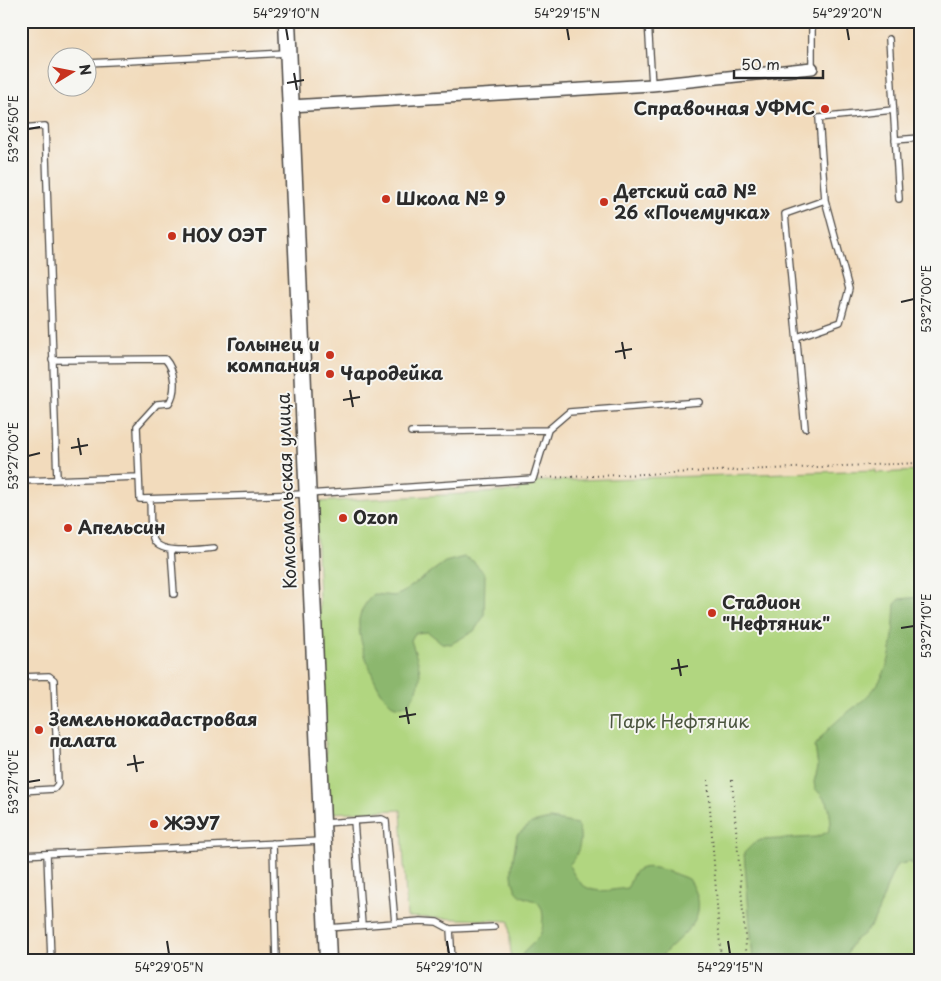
<svg xmlns="http://www.w3.org/2000/svg" width="941" height="981" viewBox="0 0 941 981" font-family="'Playpen Sans',sans-serif">
	<style>
		.green { fill: #b1d680; stroke: #6e8056 }
		.forest { fill: #8cb76e; stroke: #5c714c }
		.lines { fill: none; stroke-linecap: round; stroke-linejoin: round }
		.lane-casing { stroke: #494541; stroke-width: 8 }
		.street-casing { stroke: #494541; stroke-width: 14 }
		.secondary-casing { stroke: #494541; stroke-width: 19 }
		.path { stroke: #494541; stroke-width: 2; stroke-dasharray: 1 4; stroke-linecap: butt }
		.lane { stroke: #fff; stroke-width: 5.5 }
		.street { stroke: #fff; stroke-width: 11 }
		.secondary { stroke: #fff; stroke-width: 16 }
		.ticks { fill: none; stroke: #2b2b2b; stroke-width: 2 }
		.poi-dot { fill: #c8321e; stroke: #f6f6f2; stroke-width: 2 }
		.labels { text-anchor: middle; stroke-width: 4; stroke-linejoin: round; paint-order: stroke }
		.poi-label { font-size: 18px; font-weight: bold; fill: #2b2b2b; stroke: #f6f6f2; text-anchor: start }
		.street-label { font-size: 18px; fill: #2b2b2b; stroke: #f6f6f2 }
		.park-label { font-size: 18px; fill: #4c5640; stroke: #f6f6f2 }
		.neatline { fill: none; stroke: #2b2b2b; stroke-width: 2 }
		.ticks-label { font-size: 12px; text-anchor: middle; fill: #2b2b2b }
	</style>
	<rect width="100%" height="100%" fill="#f6f6f2"/>
	<filter id="ink" filterUnits="userSpaceOnUse"><feTurbulence type="fractalNoise" baseFrequency=".02" numOctaves="2"/><feDisplacementMap in="SourceGraphic" scale="10" xChannelSelector="R" yChannelSelector="G"/><feConvolveMatrix kernelMatrix="1 2 1 2 8 2 1 2 1" color-interpolation-filters="sRGB"/></filter>
	<filter id="wash" filterUnits="userSpaceOnUse"><feTurbulence type="fractalNoise" baseFrequency=".0096" numOctaves="4" result="noise"/><feDisplacementMap in="SourceGraphic" scale="20" xChannelSelector="R" yChannelSelector="G"/><feGaussianBlur stdDeviation="1.12" result="paint"/><feColorMatrix in="noise" values="0 0 0 0 0 0 0 0 0 0 0 0 0 0 0 0 0 1.4 0 .05"/><feComposite in="paint" operator="in"/></filter>
	<g filter="url(#wash)">
		<rect width="100%" height="100%" fill="#f2dbbc"/>
		<path class="green" d="M876,470V473L920,471V960H511L509,921L407,917L401,810L328,813L315,502L519,491V482Z"/>
		<path class="forest" d="M464,557L473,561L485,574L484,616L474,631L451,644L442,643L428,632L415,633L411,640C420,669 427,678 408,705C402,706 395,708 390,703C375,690 357,640 359,620C360,611 367,600 374,594L394,596L402,593L445,562Z
			M920,597V867L909,862L897,865C886,882 880,914 870,927C858,942 851,935 846,960H753L744,853L754,843L761,840L816,837L828,832L831,823L829,808L827,802L815,788L814,782L818,767L815,746C826,729 840,718 856,706C894,677 892,647 895,604L900,599Z
			M550,819L577,824C584,838 579,854 569,865C583,896 598,892 627,888C630,884 631,878 634,873C645,859 676,875 689,879C715,919 682,932 658,960H631L619,954H599L596,960H519C524,948 538,943 542,930C543,927 542,922 543,919C543,891 523,906 515,888C508,873 515,851 517,835L532,823Z"/>
	</g>
	<g filter="url(#ink)">
		<g class="lines">
			<defs>
				<path id="lane" d="M648,21L652,85
					M812,21V68
					M889,39L899,199
					M88,63L286,53
					M21,128L45,126L57,479
					M895,140L920,138
					M797,337L840,322L849,289L825,200L819,118L893,110
					M52,360L165,359C175,370 177,391 169,403L157,404L137,426L140,499L307,494L533,479L548,430L569,412L699,402
					M805,428L785,214L825,200
					M411,432L548,430
					M21,481L139,477
					M150,499C151,511 149,526 153,538C158,556 199,549 214,548
					M171,550L174,594
					M21,677L49,676L54,680L58,784L54,789L21,791
					M354,821L362,925
					M324,823L382,819L386,821L395,923
					M273,843L276,960
					M47,854L51,960
					M21,855L321,841
					M328,928L421,921L437,922L450,929L452,960
					M450,929L494,927"/>
				<path id="street" d="M290,106L652,85L812,68"/>
				<path id="secondary" d="M287,21L328,960"/>
			</defs>
			<use href="#lane" class="lane-casing"/>
			<use href="#street" class="street-casing"/>
			<use href="#secondary" class="secondary-casing"/>
			<path class="path" d="M542,478L920,463
				M708,780L721,960
				M732,780L747,960"/>
			<use href="#lane" class="lane"/>
			<use href="#street" class="street"/>
			<use href="#secondary" class="secondary"/>
		</g>
	</g>
	<path class="ticks" d="M286,28L288,40M567,28L569,40M847,28L849,40M294,73L297,90M287,83L304,80M28,129L40,127M901,302L914,299M622,342L625,359M615,352L632,349M350,390L353,407M343,400L360,397M78,438L81,455M71,448L88,445M28,456L40,453M901,628L914,626M678,659L681,676M671,669L688,666M406,707L409,724M399,717L416,714M134,755L137,772M127,765L144,762M28,782L40,780M167,941L169,954M447,941L449,954M728,941L730,954"/>
	<g class="poi-dot">
		<circle cx="825" cy="109" r="5"/>
		<circle cx="386" cy="199" r="5"/>
		<circle cx="604" cy="202" r="5"/>
		<circle cx="172" cy="236" r="5"/>
		<circle cx="330" cy="355" r="5"/>
		<circle cx="330" cy="374" r="5"/>
		<circle cx="343" cy="518" r="5"/>
		<circle cx="68" cy="528" r="5"/>
		<circle cx="712" cy="613" r="5"/>
		<circle cx="39" cy="730" r="5"/>
		<circle cx="154" cy="824" r="5"/>
	</g>
	<g class="labels">
		<g class="poi-label">
			<text x="815" y="115" text-anchor="end">Справочная УФМС</text>
			<text x="614" y="198">Детский сад №<tspan x="614" dy="21">26 «Почемучка»</tspan></text>
			<text x="396" y="205">Школа № 9</text>
			<text x="182" y="242">НОУ ОЭТ</text>
			<text x="320" y="351" text-anchor="end">Голынец и<tspan x="320" dy="21">компания</tspan></text>
			<text x="340" y="380">Чародейка</text>
			<text x="353" y="524">Ozon</text>
			<text x="78" y="534">Апельсин</text>
			<text x="722" y="609">Стадион<tspan x="722" dy="21">"Нефтяник"</tspan></text>
			<text x="49" y="726">Земельнокадастровая<tspan x="49" dy="21">палата</tspan></text>
			<text x="164" y="830">ЖЭУ7</text>
		</g>
		<g class="street-label">
			<text transform="translate(287 491) rotate(-92)" y="6">Комсомольская улица</text>
		</g>
		<g class="park-label">
			<text x="679" y="728">Парк Нефтяник</text>
		</g>
	</g>
	<rect width="941" height="981" fill="none" stroke="#f6f6f2" stroke-width="55"/>
	<g transform="translate(72 72) rotate(80)"><circle r="24" fill="#f6f6f2" stroke="#a5a5a2"/>
	<path d="M0-4L9 19L0 12L-9 19Z" fill="#c8321e"/>
	<text y="-8" font-size="14" font-weight="bold" text-anchor="middle" fill="#2b2b2b">N</text>
	</g>
	<path d="M734 70v8h89v-8" fill="none" stroke="#2b2b2b" stroke-width="2.5"/>
	<text x="741" y="70" font-size="15" fill="#2b2b2b" stroke="#f6f6f2" stroke-width="4" paint-order="stroke">50 m</text>
	<rect x="28" y="28" width="886" height="926" class="neatline"/>
	<g class="ticks-label">
		<text x="286" y="18">54°29'10"N</text>
		<text x="567" y="18">54°29'15"N</text>
		<text x="847" y="18">54°29'20"N</text>
		<text transform="translate(14 129) rotate(-90)" y="4">53°26'50"E</text>
		<text transform="translate(927 299) rotate(-90)" y="4">53°27'00"E</text>
		<text transform="translate(14 456) rotate(-90)" y="4">53°27'00"E</text>
		<text transform="translate(927 626) rotate(-90)" y="4">53°27'10"E</text>
		<text transform="translate(14 782) rotate(-90)" y="4">53°27'10"E</text>
		<text x="169" y="972">54°29'05"N</text>
		<text x="449" y="972">54°29'10"N</text>
		<text x="730" y="972">54°29'15"N</text>
	</g>
</svg>
